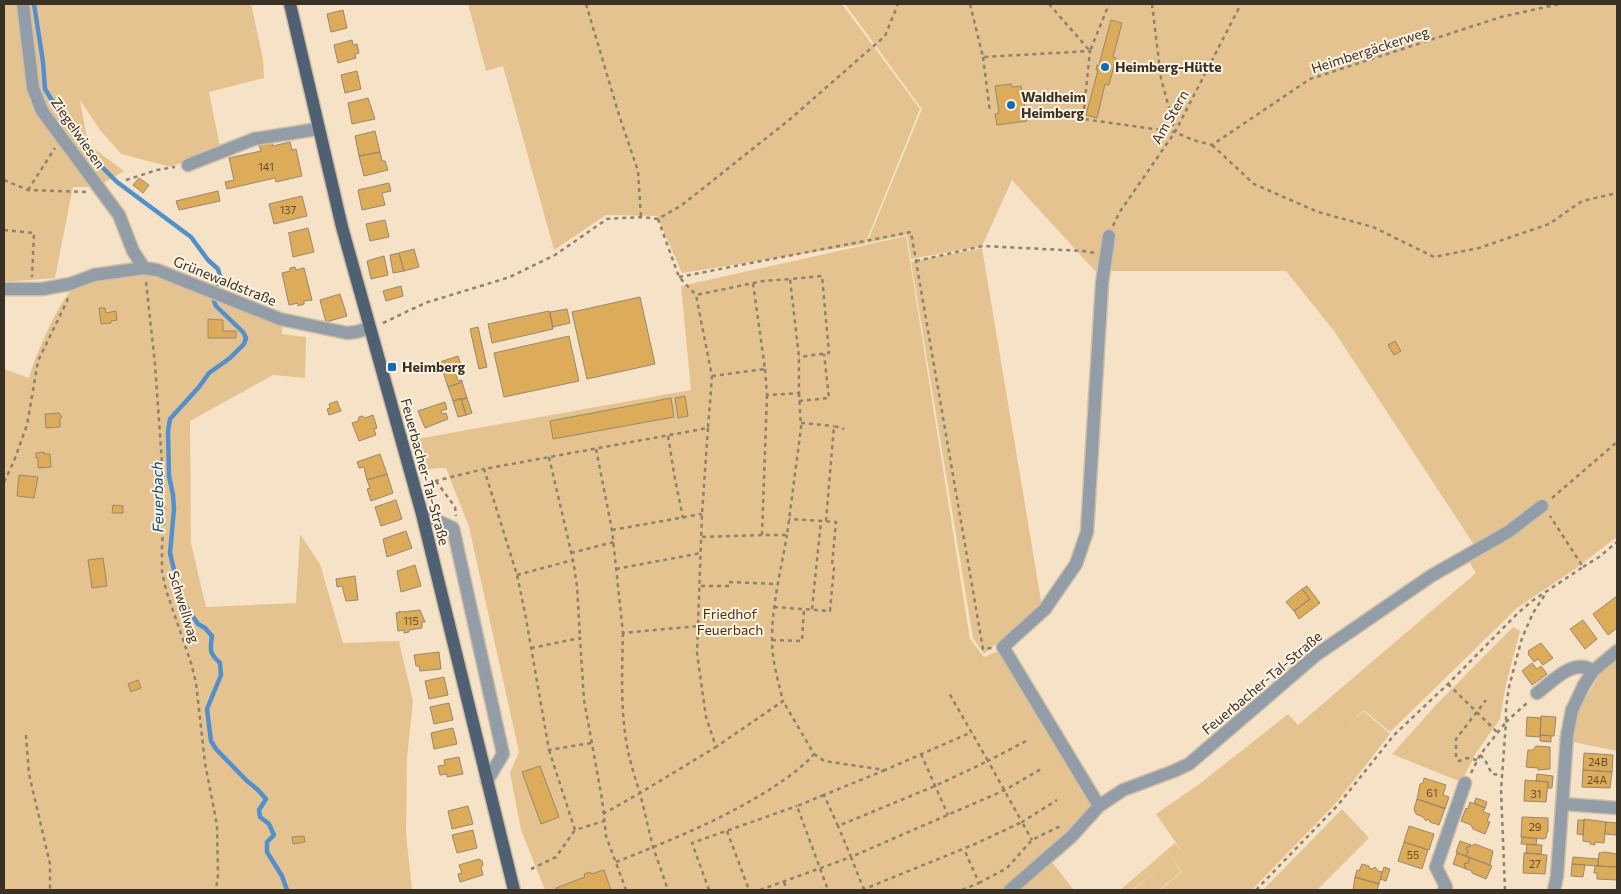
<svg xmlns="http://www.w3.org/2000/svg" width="1621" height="894" viewBox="0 0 1621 894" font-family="Commissioner,sans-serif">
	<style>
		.green { fill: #e4c391 }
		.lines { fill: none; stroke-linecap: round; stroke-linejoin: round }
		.stream { stroke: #518fcd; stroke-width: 4.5 }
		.building { fill: #dcac5b; stroke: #99876d }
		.minor-casing { stroke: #d0bfa7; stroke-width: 15 }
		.major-casing { stroke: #d0bfa7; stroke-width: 15 }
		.path { stroke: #8e816f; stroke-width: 2.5; stroke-dasharray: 4 4; stroke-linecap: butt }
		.minor { stroke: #939da7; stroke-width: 12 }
		.major { stroke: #4f6072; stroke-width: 12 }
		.poi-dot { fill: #0e6dba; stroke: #fdf2e1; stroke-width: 2 }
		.labels { text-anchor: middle; stroke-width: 4; stroke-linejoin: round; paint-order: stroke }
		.number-label { font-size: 11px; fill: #625033 }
		.street-label { font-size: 14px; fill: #393126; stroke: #fdf2e1 }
		.poi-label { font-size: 14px; font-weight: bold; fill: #393126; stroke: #fdf2e1; text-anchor: start }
		.park-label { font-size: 14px; fill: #483411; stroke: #fdf2e1 }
		.water-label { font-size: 15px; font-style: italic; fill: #004b84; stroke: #fdf2e1 }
	</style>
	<rect width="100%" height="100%" fill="#f6e3c7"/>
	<path class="green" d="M4,4H251L263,59L264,78L209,92L220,147L171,167L121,154L100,130L80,100L88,144L124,171L97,187H73L55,278L4,282Z
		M468,4H842L920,109L865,244L682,273L657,216L606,215L554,250L503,66L486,71Z
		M845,4H1617V537L1575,569L1517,608L1390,732L1364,710L1347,725L1364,711L1390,734L1336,803L1252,890H1160L1182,872L1172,858L1181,872L1159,890H1133L1161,867L1132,890H1120L1175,843L1183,853L1156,814L1202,782L1288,714L1298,725L1476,573L1468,560L1480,554L1334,331L1286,271H1095L1012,180L982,246L911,259L907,235L867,243L922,109Z
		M906,236L970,639L984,657L998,651L1095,806L1065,837L1003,890H545L521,830L510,773L519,752L469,527L446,468L427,469L417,439L691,390L681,286Z
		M982,248L1042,606L984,654L973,638L911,262Z
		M142,273L180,286L283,315L282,334L306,337L305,378L273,375L190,421L191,543L206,607L296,603L300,534L320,564L343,643L399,641L413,701L407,758L406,834L412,890H4V369L29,378C34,359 59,299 74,288C91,275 121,276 142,273Z
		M1513,627L1520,631L1506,684L1500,719L1476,753L1461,782L1392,754L1436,705Z
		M1617,659V751L1573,742L1579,710L1602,670Z
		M1342,809L1369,838L1317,890H1263Z
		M1051,861L1074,890H1023L1021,886Z"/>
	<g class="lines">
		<path class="stream" d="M34,4L43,62L45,89L58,110L86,151L117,182L191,237L208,260L218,269L220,276L216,289
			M214,301L216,306L243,332L246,338L244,344L230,358L209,373L199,387L170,419L168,431L169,476L173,495L174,509L170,553L181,599L198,624L205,628L212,636C210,650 209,653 220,663L221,675L207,709L211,741L216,749L246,780L258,790L266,799L259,810L260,817L269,824L274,835L267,842V852L282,876L287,890"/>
	</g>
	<path class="building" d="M343,10L347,28L331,32L327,14Z
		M1111,20L1122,23L1113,57L1116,58L1109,85L1105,84L1097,118L1086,115L1098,70H1096L1097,65H1099Z
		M352,40L353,45L357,44L359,53L355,54L356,58L338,63L334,45Z
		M357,71L361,89L345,93L341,75Z
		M1011,84L1012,87L1021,86L1027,121L997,125L995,114L999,113L995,86Z
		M368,98L375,119L352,124L348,103Z
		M375,131L380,152L359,156L355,136Z
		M272,142L273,146L290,142L292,150L296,149L302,176L276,182L275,178L227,189L225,182L234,180L229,158L261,151L259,145Z
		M380,152L382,161H385L388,170L364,176L359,156Z
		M139,178L149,185L143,193L133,185Z
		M389,183L391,191L382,193L385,205L362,210L358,190Z
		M218,191L220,201L179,210L176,201Z
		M302,196L307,216L274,224L269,204Z
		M385,220L389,237L370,241L366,224Z
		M308,228L314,252L293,257L289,234L288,233Z
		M414,249L419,267L404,271L399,253Z
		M399,253L404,271L393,273L390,255Z
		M384,256L388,275L371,279L367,261Z
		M295,267L296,270L304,268L312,300L304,301V304L298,306V303L289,305L282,273L290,271V268Z
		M401,286L403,296L386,301L383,291Z
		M340,294L347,316L326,322L320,300Z
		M640,297L655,364L587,379L572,312Z
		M99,308H105L106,313L116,311L117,320L111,321V323L101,324Z
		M567,309L570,323L553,327L550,312Z
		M549,311L553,329L492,343L488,324Z
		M208,319L223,320V331H236V338H208Z
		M478,327L487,367L479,369L470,329Z
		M569,336L579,381L504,397L494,353Z
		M1395,341L1401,351L1394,355L1388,345Z
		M458,356L462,368L455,370L458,381L462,380V382L448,387L440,362Z
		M462,382L467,398L453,401L448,387Z
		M685,396L688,416L678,418L675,398Z
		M461,398L466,415L458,417L453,401Z
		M467,398L472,413L466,415L461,399Z
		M671,398L674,417L553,439L550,421Z
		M337,401L341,411L329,415L327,409L330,408L329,404Z
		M445,402L447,409L441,411L442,414L446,413L448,419L425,428L418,411Z
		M59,413L62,417L60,418V427L46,428L45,414Z
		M373,415L377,428L374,429L376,435L359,441L352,423L358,421L359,417L362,416L365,418Z
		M44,452V454H50L51,467L38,468V458H36V453Z
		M380,454L387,474L367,480L364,467L359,468L357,462Z
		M387,474L393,493L371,501L367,489L370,488L367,480Z
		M19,475L38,477L34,498L17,496Z
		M396,500L402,519L381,526L375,507Z
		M113,505L123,506V513H112Z
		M406,531L412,548L387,557L383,539Z
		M103,558L107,586L92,588L88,560Z
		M415,565L421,586L401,592L397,571Z
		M355,576L358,600L346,601L342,586L337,587L336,579Z
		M1307,586L1320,603L1299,619L1294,611L1310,599L1302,589Z
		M1302,589L1310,599L1294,611L1286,602Z
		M1617,596V628L1608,635L1593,614Z
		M420,610L425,622H422V628L409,630V632L404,633V630L398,631L396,613L400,612L399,611L402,612Z
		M1583,620L1597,639L1585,649L1570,629Z
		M1541,643L1553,658L1543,665L1538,659L1534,662L1528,654L1529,652L1528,651Z
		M439,652L441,669L420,671L419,666H416L414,655Z
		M1532,663L1537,669L1541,666L1547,674L1532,685L1522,671Z
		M444,677L448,695L429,699L425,681Z
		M138,680L141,688L131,692L128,684Z
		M449,703L453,720L434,724L430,707Z
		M1541,716L1556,717L1554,736L1540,735Z
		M1527,717L1541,718L1540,737L1526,736Z
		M453,728L457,744L434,749L431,733Z
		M1540,735L1551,736V742L1540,741Z
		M1536,746L1550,747V769L1538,770V768L1526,767L1528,750H1533Z
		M1584,753L1613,755L1612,772L1583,770Z
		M459,757L463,774L447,777V774L440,775L438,766L445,765L444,760Z
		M540,766L559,817L541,824L522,772Z
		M1583,770L1612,772L1610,788L1582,787Z
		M1537,774L1553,776L1552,788H1548V782L1536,781Z
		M1424,778L1446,785L1443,795L1449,797L1445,809L1417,799L1420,784L1423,783Z
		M1525,780L1548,782L1546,802L1524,801Z
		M1476,798L1487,802L1485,808L1474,803Z
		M1417,799L1445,808L1439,825L1430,822L1429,819L1426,821L1423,817L1416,814L1414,809Z
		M1470,802L1485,808L1483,812L1490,814L1487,821L1490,822L1485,834L1473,829L1471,825L1461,821L1466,808L1468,809Z
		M468,806L473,824L452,829L448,811Z
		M1522,817L1548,818V832H1547L1546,838L1544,839L1521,837Z
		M1584,819L1606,822L1604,843L1595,842V845L1590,844V842L1583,841Z
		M1578,820H1584L1583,835L1577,834Z
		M1606,822L1617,823L1616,835L1605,834Z
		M1409,826L1434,834L1429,850L1404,842Z
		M473,830L477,848L457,853L452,835Z
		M304,836L305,842L293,844L292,837Z
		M1522,837L1537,839L1536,845L1521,844Z
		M1460,841L1471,845L1466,848L1468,851L1466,856L1456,852Z
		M1404,842L1428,850L1422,869L1398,861Z
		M1475,844L1493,851L1490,865L1466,856L1468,851L1466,848Z
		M1527,844L1542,845L1541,854L1526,853Z
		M1605,852L1617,854V867L1598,866L1599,853Z
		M1457,853L1470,858L1468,863L1464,864L1466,869L1453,864Z
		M1524,853L1547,855L1545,874L1523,873Z
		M1573,857L1598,859V866L1572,864Z
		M1470,858L1492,866L1486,879L1472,873V871L1466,869L1464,864L1468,863Z
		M479,859L482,861L483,865L481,867L483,875L460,882L458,874L462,873L459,865Z
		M1362,864L1369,866V868L1372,869L1375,867L1378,871L1382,872L1379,884L1355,877L1357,870L1359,871Z
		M1572,864L1585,865L1583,877L1571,876Z
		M1595,866L1617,867V880L1597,879V873H1594Z
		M1384,867L1390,869L1386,881L1380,879Z
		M604,870L611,890H557L556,888L585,877L584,874L590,872L591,874Z
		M1355,877L1379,884L1377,890H1353Z"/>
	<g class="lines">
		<defs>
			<path id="minor" d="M23,4L33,88L42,111L119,215L133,251L144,268
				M188,165L254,139L318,129
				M4,289H42L70,284L94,275L144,268L157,270L280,319L347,333L356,332L370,328
				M422,514L453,528L503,754L487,781
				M1537,693C1552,682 1574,657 1593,671
				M1563,804L1617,808
				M1099,806L1003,647L1045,609L1076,564L1087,532L1102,283L1109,236
				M1010,890L1072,836L1099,806L1123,790L1174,771L1189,764L1316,655L1431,576L1508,532L1542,506
				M1444,890L1446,887L1436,867L1465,783
				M1554,890L1557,876L1567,736L1572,710L1584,685L1593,671L1617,651"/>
			<path id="major" d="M290,4L342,227L422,514L514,890"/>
		</defs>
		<use href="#minor" class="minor-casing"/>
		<use href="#major" class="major-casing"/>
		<path class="path" d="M586,4L619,115L638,171L641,217
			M970,4L983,57L1090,51L1083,119L1175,132L1193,140L1212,145L1310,79L1501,17L1559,4
			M1049,4L1090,51L1109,4
			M1152,4L1161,78L1175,131
			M983,57L990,112
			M1212,145L1254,184L1318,212L1373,227L1434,257L1479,248L1549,224L1582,201L1617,193
			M4,180L28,190L86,192
			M126,180L157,170L175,167
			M28,190L55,148
			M658,219L679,277L696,295
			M1113,226L1119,213L1175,132L1241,4
			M4,230L34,233L32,277
			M916,261L983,246L1084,251L1095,253
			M679,277L911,232L983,649L992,648
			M146,282L155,364L163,477L164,512L162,547V571L166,590L191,663L196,683L205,763L217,825L218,875L216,890
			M383,323L425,303L510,277L555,255L607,219L641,217L658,219L682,205L789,120L885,36L898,4
			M765,369L767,395L799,393V357L790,279L822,276L829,353L799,357
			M712,376L765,369L753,283
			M767,395L762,535H787L801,428L799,393
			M799,401L829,398L824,354
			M801,423L834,426
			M708,428L702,514L697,653L706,717L716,747L783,701C778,681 772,660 772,640C772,604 781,570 787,535
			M668,436L675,479L683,518
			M596,449L612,530L623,633L698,626
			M549,457L573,560L577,586L580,638
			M436,481L455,507L456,516
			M4,482L14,461L27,425L38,361L67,301L68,296
			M427,483L484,469
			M1552,498L1617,442
			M826,521L834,426L844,429
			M612,530L702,514
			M702,537L762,535
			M571,553L614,542
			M1583,567L1599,557L1617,542
			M616,569L701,553
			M517,575L573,560
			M701,586H729V582L778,584
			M774,607L830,611L834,568L832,565L836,522L789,519
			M812,609L821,521
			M623,633C622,673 620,716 629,756C632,768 636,781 640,793L716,747
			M772,640L802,641L804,609
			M531,648L580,638L584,700L602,799L606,836L626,890
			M1448,684L1497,732
			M26,735L29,774L50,864V890
			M1026,741L988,761L1022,822L1057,800
			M591,743L549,750L525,613L517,575L484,469L708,428L712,376L696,295L763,281L790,279
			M549,750L575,830L604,821
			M814,754L824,761L885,770L972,732
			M921,754L948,815
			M1480,755L1485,760L1492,774L1502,775
			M1477,760L1467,758L1459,761L1456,758V739L1486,700
			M885,770L824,795L838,826L935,786L988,761L949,693
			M1471,773L1480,755L1506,722V708L1509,687L1522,638L1533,613L1546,593
			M824,795L797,806L828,890
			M603,814L640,793L653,847L668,890
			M727,831L749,890
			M616,862C669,841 721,820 769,790C785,779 801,769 814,754L783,701
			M531,869L556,857L575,830
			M784,882L787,890
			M979,883L1007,868L1032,840L1058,827L1062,829
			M709,890L692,843L797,806
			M760,890L851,857L838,826
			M862,890L975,844L1022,822L1032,840
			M864,890L851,857L1005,790L1041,769
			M962,890L979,883L964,849
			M1256,890L1338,805L1394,735L1448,684L1518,613L1532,601L1583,567L1550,516
			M1304,890V889
			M1505,890L1501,790L1506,722L1528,702"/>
		<use href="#minor" class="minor"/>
		<use href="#major" class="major"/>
	</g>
	<g class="poi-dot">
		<circle cx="1105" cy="67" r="5"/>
		<circle cx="1011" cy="105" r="5"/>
		<rect x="387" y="362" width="10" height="10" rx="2.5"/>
	</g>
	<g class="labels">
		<g class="number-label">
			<text x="266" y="171">141</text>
			<text x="288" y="214">137</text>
			<text x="411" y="625">115</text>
			<text x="1598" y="766">24B</text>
			<text x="1597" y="784">24A</text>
			<text x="1432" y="797">61</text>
			<text x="1536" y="798">31</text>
			<text x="1535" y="831">29</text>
			<text x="1413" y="859">55</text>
			<text x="1535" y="868">27</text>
		</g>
		<g class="street-label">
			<text transform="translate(1370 50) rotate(-18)" y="5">Heimbergäckerweg</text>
			<text transform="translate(1170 117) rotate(-60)" y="5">Am Stern</text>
			<text transform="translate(78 133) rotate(55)" y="5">Ziegelwiesen</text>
			<text transform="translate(225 281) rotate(22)" y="5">Grünewaldstraße</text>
			<text transform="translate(425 472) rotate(75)" y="5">Feuerbacher-Tal-Straße</text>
			<text transform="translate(184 607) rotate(73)" y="5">Schwellwag</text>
			<text transform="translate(1262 683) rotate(-40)" y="5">Feuerbacher-Tal-Straße</text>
		</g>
		<g class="poi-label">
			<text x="1115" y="72">Heimberg-Hütte</text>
			<text x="1021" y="102">Waldheim<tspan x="1021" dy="16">Heimberg</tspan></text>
			<text x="402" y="372">Heimberg</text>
		</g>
		<g class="park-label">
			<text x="730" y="619">Friedhof<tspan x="730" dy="16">Feuerbach</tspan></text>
		</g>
		<g class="water-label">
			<text transform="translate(158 497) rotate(-91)" y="5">Feuerbach</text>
		</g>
	</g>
	<rect width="1621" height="894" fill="none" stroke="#393126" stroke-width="10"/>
</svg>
